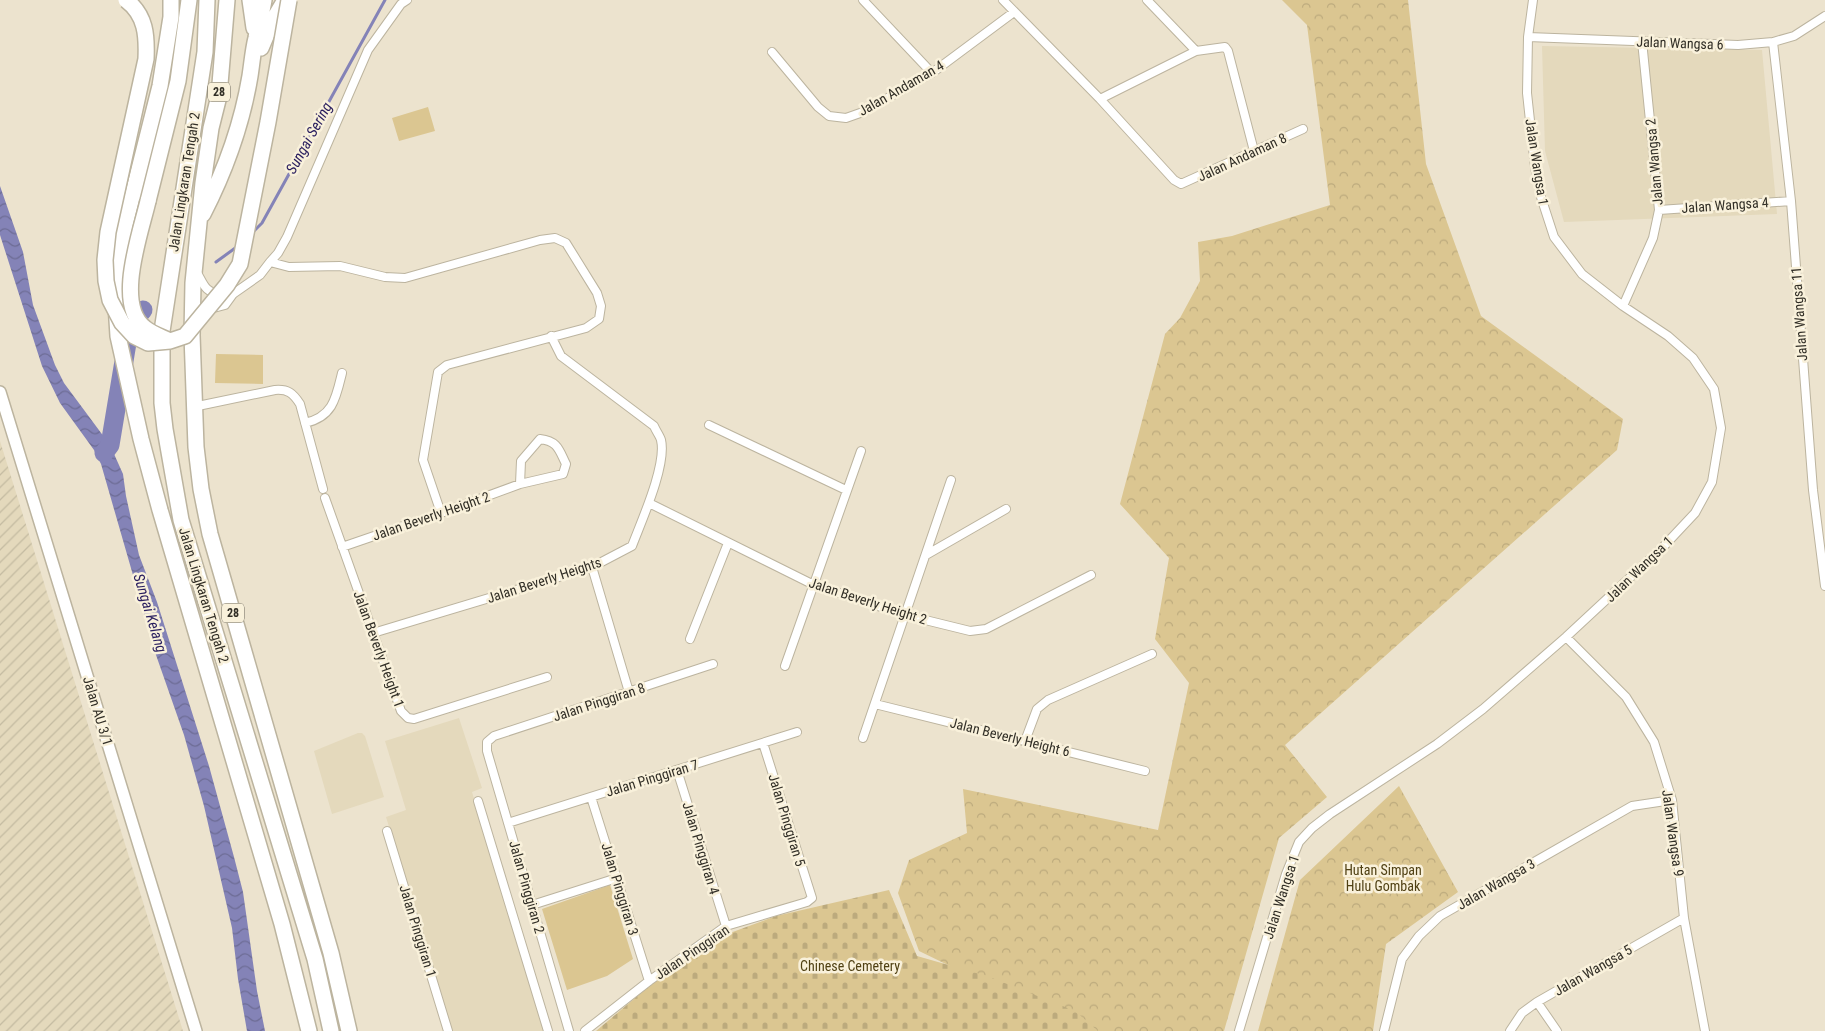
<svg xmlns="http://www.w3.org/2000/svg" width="1825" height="1031" viewBox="0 0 1825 1031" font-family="'Roboto Condensed',sans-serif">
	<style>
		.built { fill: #e4d9bc }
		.industrial { fill: url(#industrial-furrows) }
		.green { fill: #dbc691 }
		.forest { fill: url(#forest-crowns) }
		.cemetery { fill: url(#cemetery-stones) }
		.water { fill: url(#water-waves) }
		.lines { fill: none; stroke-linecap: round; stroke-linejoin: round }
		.stream { stroke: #8483b7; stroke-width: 3 }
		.river { stroke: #8483b7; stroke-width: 19 }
		.street-casing { stroke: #bcb49f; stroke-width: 10 }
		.secondary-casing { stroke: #bcb49f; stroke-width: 14 }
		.highway-casing { stroke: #bcb49f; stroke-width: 18 }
		.street { stroke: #fff; stroke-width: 8 }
		.secondary { stroke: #fff; stroke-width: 11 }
		.highway { stroke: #fff; stroke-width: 15 }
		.highway-bridge-casing { stroke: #bcb49f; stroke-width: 18; stroke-linecap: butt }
		.highway-bridge { stroke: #fff; stroke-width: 15 }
		.labels { text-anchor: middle; stroke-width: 5; stroke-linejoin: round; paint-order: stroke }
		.shield { fill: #f9f1db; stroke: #6d685c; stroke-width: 1 }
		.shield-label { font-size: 12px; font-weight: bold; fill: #312e26 }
		.street-label { font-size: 14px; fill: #312e26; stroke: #f9f1db }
		.park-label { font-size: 14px; fill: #504114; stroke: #f9f1db }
		.water-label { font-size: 15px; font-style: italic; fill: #291e5e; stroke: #f9f1db }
	</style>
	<defs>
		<pattern id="industrial-furrows" width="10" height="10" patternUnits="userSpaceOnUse" patternTransform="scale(1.25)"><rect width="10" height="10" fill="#e4d9bc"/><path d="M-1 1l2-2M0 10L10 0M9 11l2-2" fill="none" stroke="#c4bba1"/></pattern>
		<pattern id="forest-crowns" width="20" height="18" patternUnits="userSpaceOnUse" patternTransform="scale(1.25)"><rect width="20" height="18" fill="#dbc691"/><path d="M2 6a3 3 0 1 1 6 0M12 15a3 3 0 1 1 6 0" fill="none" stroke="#bcaa7d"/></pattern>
		<pattern id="cemetery-stones" width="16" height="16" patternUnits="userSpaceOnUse" patternTransform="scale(1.25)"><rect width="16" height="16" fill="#dbc691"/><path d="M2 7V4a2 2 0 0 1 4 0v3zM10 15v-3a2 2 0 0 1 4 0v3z" fill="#bcaa7d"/></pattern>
		<pattern id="water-waves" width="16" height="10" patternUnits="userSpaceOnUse" patternTransform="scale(1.25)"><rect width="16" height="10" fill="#8483b7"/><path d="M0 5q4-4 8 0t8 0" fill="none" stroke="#6d6c95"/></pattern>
	</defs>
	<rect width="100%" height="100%" fill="#ece3ce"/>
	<path class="built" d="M1542,46L1762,50L1777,214L1564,222L1545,151Z
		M459,718L482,788L472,792L544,1031H452L386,817L406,810L385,741Z
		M358,733H362L365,736L384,797L332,814L314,751Z"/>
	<path class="industrial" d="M0,441L183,1031H0Z"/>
	<path class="green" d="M428,107L435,131L399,141L392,118Z
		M216,354L263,355V384L215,383Z
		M610,885L633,959L607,976L567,990L542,909Z"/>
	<path class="forest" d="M1282,0H1408L1426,164L1481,316L1623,419L1617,450L1285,745L1327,797L1279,838L1224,1031H1073L1020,1000L919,951L898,893L909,860L967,833L963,789L1158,830L1189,683L1155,639L1169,558L1120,504L1165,334L1180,318L1200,281L1198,242L1232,236L1330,205L1307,25Z
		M1399,786L1458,892L1386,944L1373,1031H1258L1300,880Z"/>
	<path class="cemetery" d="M889,890L917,956L987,976L1075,1011L1098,1031H596L660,977L719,937L776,916Z"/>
	<path class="water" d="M0,186L23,252L33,305L55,365L64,383L110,445L123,474L126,496L139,555L157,602L209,766L234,857L243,892L257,991L265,1031H247L238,979L232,928L204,806L184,735L156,655L101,464L94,450L60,403L42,366L0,235Z"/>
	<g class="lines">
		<path class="stream" d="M252,233L262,223L385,0
			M216,262L238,246"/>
		<path class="river" d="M104,453L110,445L130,325L143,310"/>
		<defs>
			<path id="street" d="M863,0L932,73
				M1003,0L1100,99L1174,180L1181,184L1303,129
				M1147,0L1196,51
				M1528,37L1738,45L1773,42L1794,36L1825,16
				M1773,42L1791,201L1813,490L1825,586
				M772,52L818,107L829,116L846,118L863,112L932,73L1014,12
				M1100,99L1196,51L1225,47L1228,51L1254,151
				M1659,210L1791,201
				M270,262L278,253L287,237L368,50L401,4L407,0
				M196,271C204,284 204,292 220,294
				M1623,306L1653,238L1659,210L1642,41
				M210,309L225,305L233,294L260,275L270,262L289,267L340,266L385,277L405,278L540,240L555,238L566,243L597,293L601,306L599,319L586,328L447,365L438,372L423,460L441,513
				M193,407L275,390C288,389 293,393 300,404L323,489
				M305,423C333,417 336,398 342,373
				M709,425L846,490
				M325,498L401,711L408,718L414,719L547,677
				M649,503L812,584L905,615L970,631L986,629L1091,575
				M342,547L441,513L520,484L563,474L566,464C559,450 558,441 540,439L521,461L520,484
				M926,555L1006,509
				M592,567L629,692
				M373,633L592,567L632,546C641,522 667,465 661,440C660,436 656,431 654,426L561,356L551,336
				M1566,637L1626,697L1654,742L1672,800L1684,918L1705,1031
				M690,639L728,543
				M785,666L861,451
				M875,704L1145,771
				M863,738L951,480
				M1025,741L1037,709L1048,700L1152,654
				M677,770L726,926
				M591,797L649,981
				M478,801L548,1031
				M508,823L797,732
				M387,831L448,1031
				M532,905L617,878
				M1537,1002L1557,1031
				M569,1031L487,751V742L494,736L713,664
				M585,1031L649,981L726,926L807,902L812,898L763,743
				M1239,1031L1286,874L1299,842L1312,828L1330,814L1437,744L1483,709L1566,637L1664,546L1695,513L1712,482L1721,428L1714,389L1693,358L1668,336L1623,306L1582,274L1554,237L1541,197L1535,167L1527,93L1528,37L1533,0
				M1384,1031L1402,959L1419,936L1440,916L1632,806L1672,800
				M1510,1031L1522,1013L1537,1002L1684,918"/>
			<path id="secondary" d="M0,392L196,1031"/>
			<path id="highway" d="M171,0V17L160,86L125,225L119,255L115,288L118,336L141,439L160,510L282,924L309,1031
				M207,0L205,52L162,331V403L165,429L181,520L315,959L331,1031
				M227,0L219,96L211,128L203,183L193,283L192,335L196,447L201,489L210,534L331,953L349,1031
				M250,0L254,28
				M261,48L272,22L285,0
				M148,201L178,81L189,0
				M203,214C225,171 242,124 250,76C252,63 253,50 256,38C258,25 262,13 264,0"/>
		</defs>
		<use href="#street" class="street-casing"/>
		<use href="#secondary" class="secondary-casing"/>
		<use href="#highway" class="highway-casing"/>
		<use href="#street" class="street"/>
		<use href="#secondary" class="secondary"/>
		<use href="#highway" class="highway"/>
		<defs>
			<path id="highway-bridge" d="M126,0C146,15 147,36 146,59L108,232L105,260L106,281L110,300L122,323L134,336L148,343L170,341L185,336L227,285L240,264L268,122L289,0
				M148,201C141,232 114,305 145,328C152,334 162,337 170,341"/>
		</defs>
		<use href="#highway-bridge" class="highway-bridge-casing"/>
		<use href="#highway-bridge" class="highway-bridge"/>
	</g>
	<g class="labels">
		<g class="shield">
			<rect x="208" y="82.5" width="22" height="19" rx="4"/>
			<rect x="222" y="603.5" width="22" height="19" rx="4"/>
		</g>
		<g class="shield-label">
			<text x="219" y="96">28</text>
			<text x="233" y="617">28</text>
		</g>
		<g class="street-label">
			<text transform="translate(1680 43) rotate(2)" y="5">Jalan Wangsa 6</text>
			<text transform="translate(901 88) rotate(-30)" y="5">Jalan Andaman 4</text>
			<text transform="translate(1242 157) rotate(-25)" y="5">Jalan Andaman 8</text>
			<text transform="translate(1537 162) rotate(81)" y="5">Jalan Wangsa 1</text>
			<text transform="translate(1654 162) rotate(-95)" y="5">Jalan Wangsa 2</text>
			<text transform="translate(184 182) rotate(-81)" y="5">Jalan Lingkaran Tengah 2</text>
			<text transform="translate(1725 205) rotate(-4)" y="5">Jalan Wangsa 4</text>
			<text transform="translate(1799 314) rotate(-94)" y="5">Jalan Wangsa 11</text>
			<text transform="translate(431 516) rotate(-19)" y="5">Jalan Beverly Height 2</text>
			<text transform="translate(1639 569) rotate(-44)" y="5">Jalan Wangsa 1</text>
			<text transform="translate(544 580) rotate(-18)" y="5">Jalan Beverly Heights</text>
			<text transform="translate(204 595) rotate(73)" y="5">Jalan Lingkaran Tengah 2</text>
			<text transform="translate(868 601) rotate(18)" y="5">Jalan Beverly Height 2</text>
			<text transform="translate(379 649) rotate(70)" y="5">Jalan Beverly Height 1</text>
			<text transform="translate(599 702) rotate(-18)" y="5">Jalan Pinggiran 8</text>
			<text transform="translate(98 711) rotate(73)" y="5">Jalan AU 3/1</text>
			<text transform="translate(1010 737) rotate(14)" y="5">Jalan Beverly Height 6</text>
			<text transform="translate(652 778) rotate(-17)" y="5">Jalan Pinggiran 7</text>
			<text transform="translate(787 820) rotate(73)" y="5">Jalan Pinggiran 5</text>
			<text transform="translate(1673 833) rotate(82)" y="5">Jalan Wangsa 9</text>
			<text transform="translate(701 848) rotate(73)" y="5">Jalan Pinggiran 4</text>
			<text transform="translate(1496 884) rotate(-30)" y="5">Jalan Wangsa 3</text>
			<text transform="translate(527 887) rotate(74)" y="5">Jalan Pinggiran 2</text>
			<text transform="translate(620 889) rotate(73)" y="5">Jalan Pinggiran 3</text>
			<text transform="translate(1281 897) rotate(-72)" y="5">Jalan Wangsa 1</text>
			<text transform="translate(418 931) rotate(73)" y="5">Jalan Pinggiran 1</text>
			<text transform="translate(692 952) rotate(-34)" y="5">Jalan Pinggiran</text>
			<text transform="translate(1593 970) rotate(-30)" y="5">Jalan Wangsa 5</text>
		</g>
		<g class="park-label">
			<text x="1383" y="875">Hutan Simpan<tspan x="1383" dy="16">Hulu Gombak</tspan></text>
			<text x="850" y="971">Chinese Cemetery</text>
		</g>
		<g class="water-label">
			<text transform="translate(309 138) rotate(-61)" y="5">Sungai Sering</text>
			<text transform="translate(150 613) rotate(73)" y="5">Sungai Kelang</text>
		</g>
	</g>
</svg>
